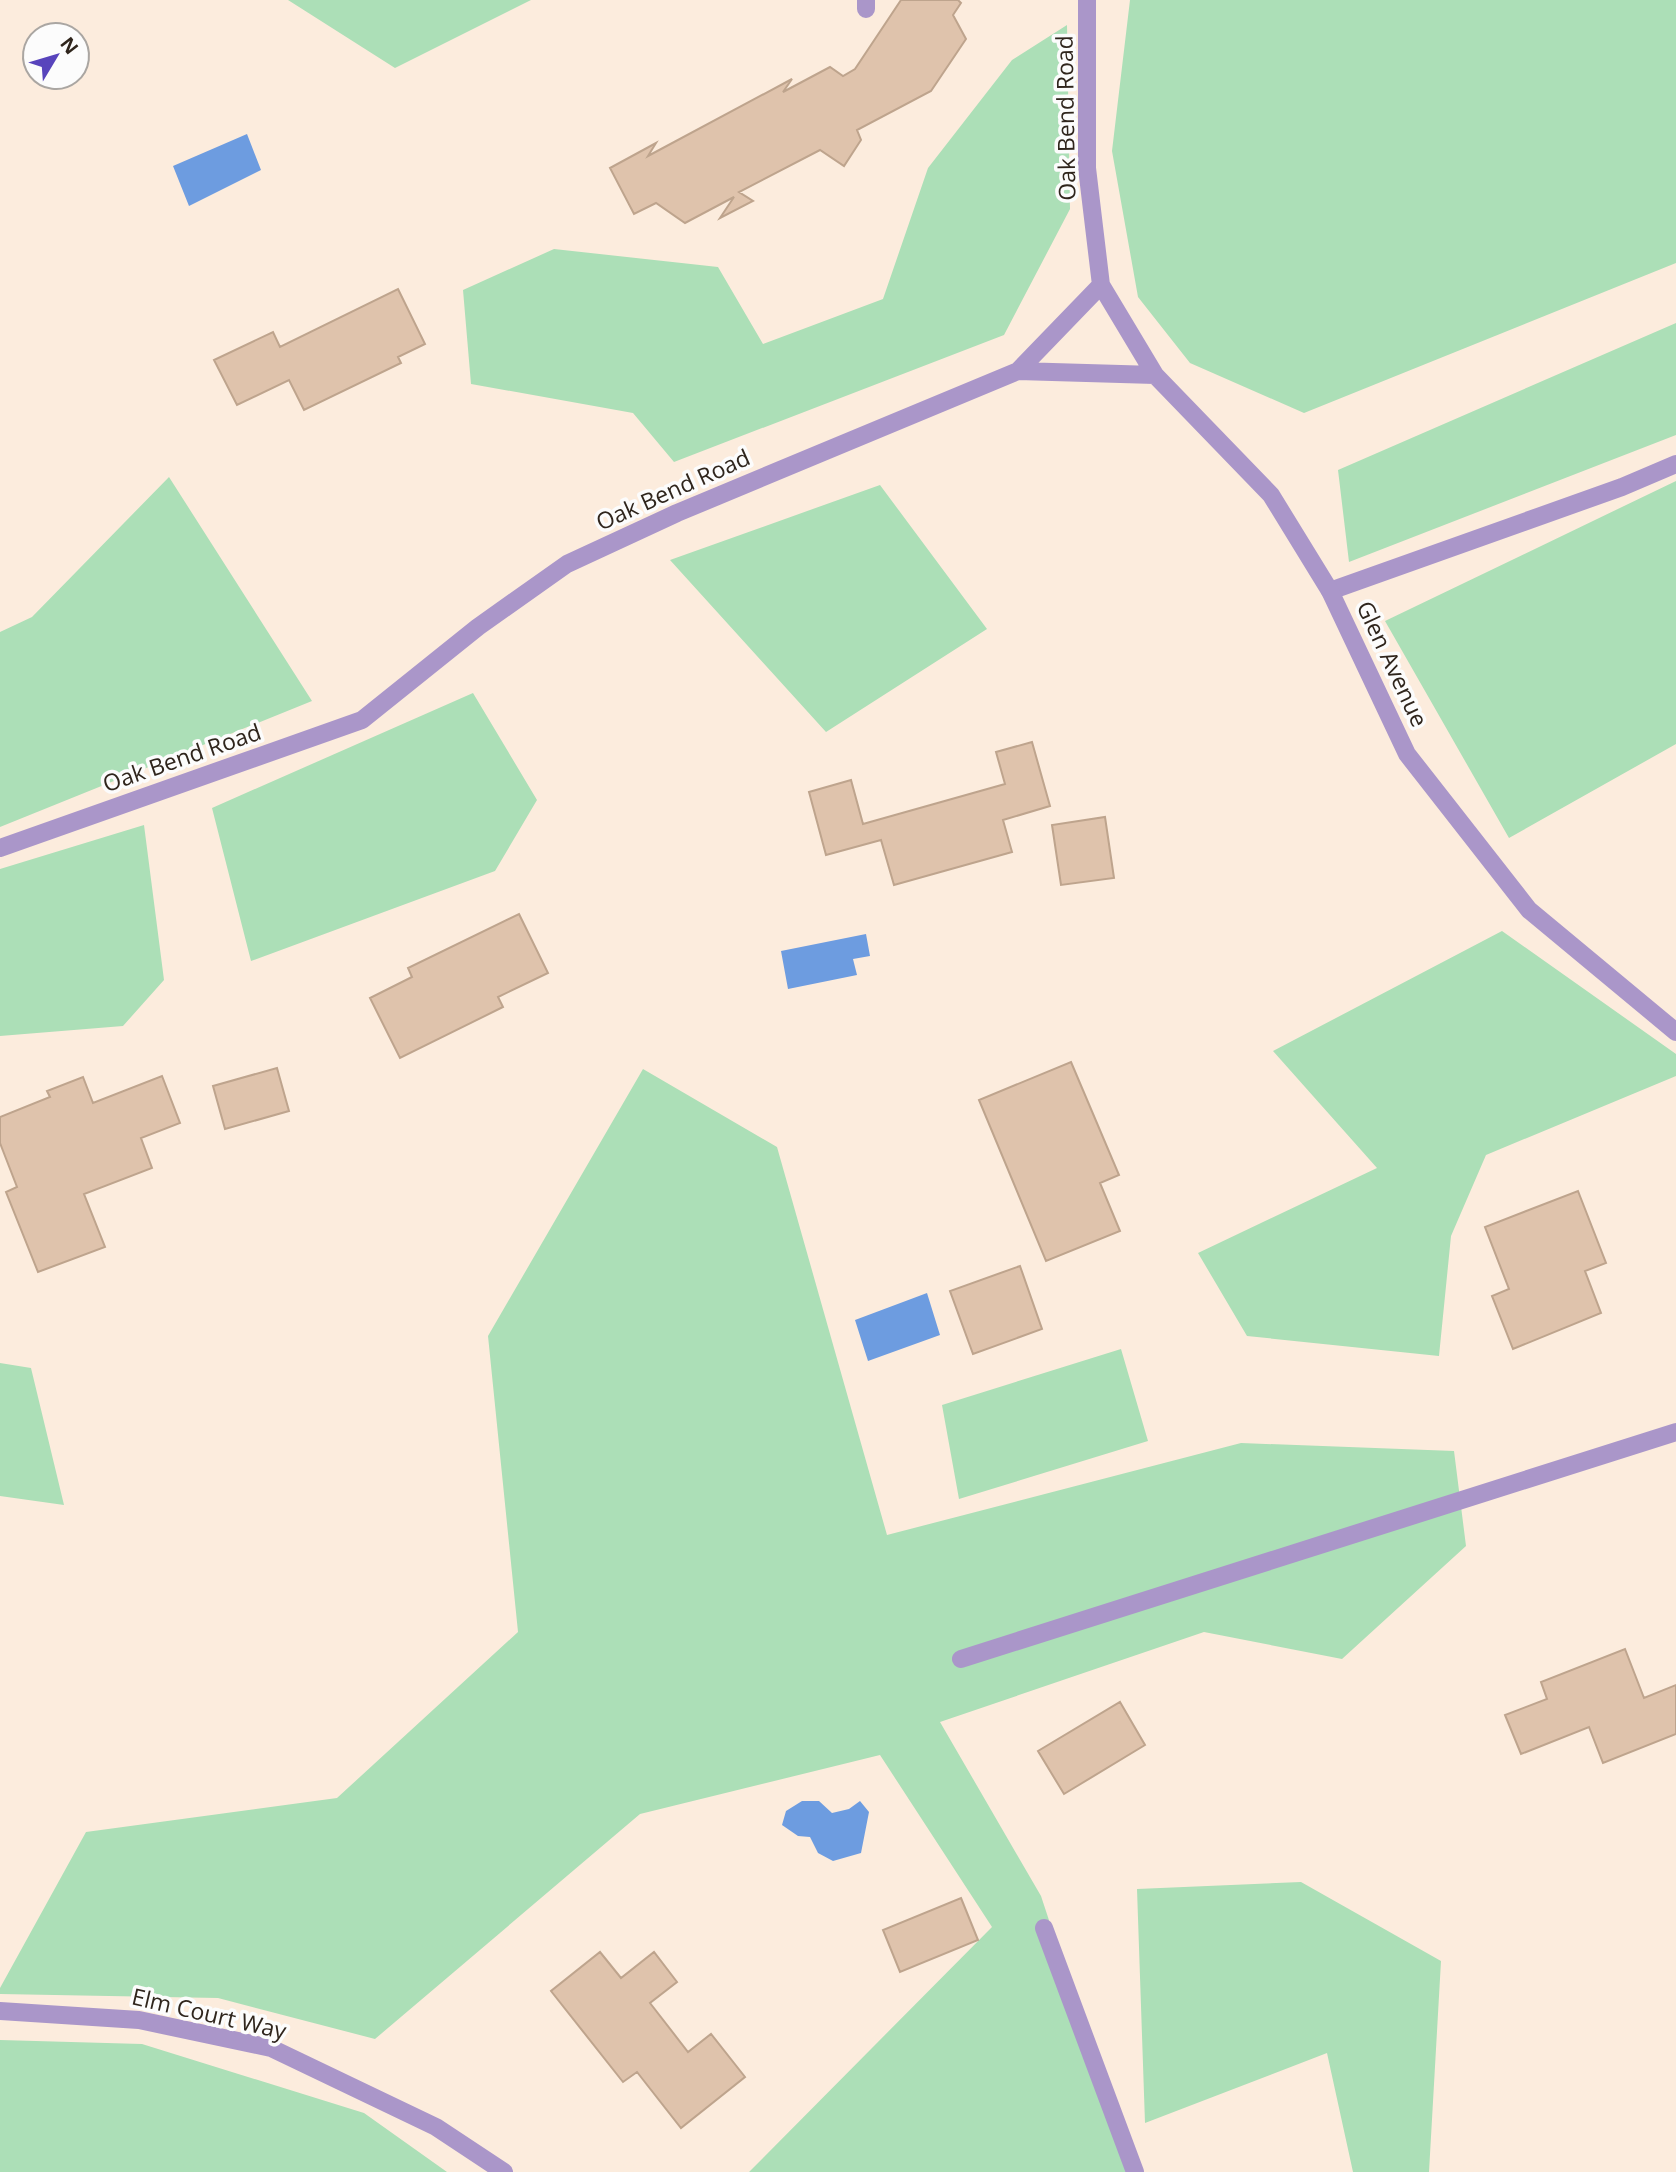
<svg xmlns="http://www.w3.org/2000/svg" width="1676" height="2172" viewBox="0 0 1676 2172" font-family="'Open Sans',sans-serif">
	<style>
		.green { fill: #acdfb7 }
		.water { fill: #6d9ce0 }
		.building { fill: #dfc3ac; stroke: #bea48d; stroke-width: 2 }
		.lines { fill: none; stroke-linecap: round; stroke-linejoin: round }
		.lane { stroke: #aa96c9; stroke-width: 18 }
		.street { stroke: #aa96c9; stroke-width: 18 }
		.labels { text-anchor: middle; stroke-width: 7; stroke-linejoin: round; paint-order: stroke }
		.street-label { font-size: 23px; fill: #2f251c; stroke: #fcfcfc }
	</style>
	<rect width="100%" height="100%" fill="#fcecdd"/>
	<path class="green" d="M288,0H531L395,68Z
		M1130,0H1676V263L1304,413L1190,363L1138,297L1112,151Z
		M1067,25L1070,209L1004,335L674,462L633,413L471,384L463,290L554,249L718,267L763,344L883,299L928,168L1012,60Z
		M1676,323V435L1349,562L1338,470Z
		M169,477L312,701L0,827V632L32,617Z
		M1676,481V744L1509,838L1385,621Z
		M880,485L987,629L826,732L670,560Z
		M473,693L537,800L495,871L251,961L212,808Z
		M144,825L164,980L123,1026L0,1036V869Z
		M1502,931L1676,1054V1076L1486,1155L1451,1236L1439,1356L1247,1336L1198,1253L1377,1168L1273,1051Z
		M643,1069L777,1147L887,1535L1241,1443L1454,1451L1466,1546L1342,1659L1204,1632L940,1722L1041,1896L1132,2172H749L992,1927L880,1755L640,1814L375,2039L218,1998L0,1994V1988L86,1832L337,1798L518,1632L488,1336Z
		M1121,1349L1148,1441L959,1499L942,1405Z
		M0,1363L31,1368L64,1505L0,1496Z
		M1301,1882L1441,1961L1429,2172H1353L1327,2053L1145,2123L1137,1889Z
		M0,2040L142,2044L364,2113L447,2172H0Z"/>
	<path class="water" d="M247,134L261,170L189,206L173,166Z
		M866,934L870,956L853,959L857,975L788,989L781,951Z
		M927,1293L940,1335L868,1361L855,1320Z
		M802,1801H819L832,1813L849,1809L860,1801L869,1812L861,1853L833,1861L818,1853L810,1837L798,1836L782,1825L786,1811Z"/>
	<path class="building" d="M901,0H958L961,3L953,15L966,39L931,91L857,130L861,140L844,166L820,150L739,192L753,201L720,218L734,197L685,223L656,203L634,214L610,168L656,143L648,156L792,79L783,92L830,67L843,76L855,69Z
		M398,289L425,344L398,357L401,363L304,410L289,380L237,405L214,360L273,332L280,347Z
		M1032,742L1050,806L1003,820L1012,852L894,885L881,840L826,855L809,792L851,780L863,824L1005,784L996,752Z
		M1105,817L1114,878L1061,885L1052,825Z
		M519,914L548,973L498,997L503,1007L400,1058L370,998L412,977L408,968Z
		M1071,1062L1119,1175L1100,1183L1120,1231L1046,1261L979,1100Z
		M277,1068L289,1111L225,1129L213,1086Z
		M162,1076L180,1123L141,1138L152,1168L84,1194L105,1247L38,1272L6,1192L17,1187L0,1143V1117L50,1097L47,1091L83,1077L93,1103Z
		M1578,1191L1606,1263L1585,1271L1601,1313L1513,1349L1492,1296L1509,1289L1485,1227Z
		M1020,1266L1042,1329L973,1354L950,1291Z
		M1625,1649L1644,1698L1676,1685V1734L1603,1763L1589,1727L1521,1754L1505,1715L1547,1699L1541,1682Z
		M1120,1702L1145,1745L1064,1794L1038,1751Z
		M961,1898L978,1940L900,1972L883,1930Z
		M600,1952L621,1978L654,1952L677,1982L650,2003L688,2052L711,2034L745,2077L681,2128L637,2072L623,2082L551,1991Z"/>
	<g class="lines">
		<path class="lane" d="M866,0V9
			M1330,591L1622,487L1676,464
			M1044,1928L1135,2172"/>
		<path class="street" d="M1101,285L1155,375L1271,495L1330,591L1407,754L1529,910L1676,1032
			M1018,371L1155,375
			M0,848L362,720L478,627L567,564L677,513L1018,371L1101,285L1087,168V0
			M961,1659L1676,1432
			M0,2011L139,2020L271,2048L436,2127L504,2172"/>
	</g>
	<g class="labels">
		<g class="street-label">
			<text transform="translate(1066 118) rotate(-91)" y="8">Oak Bend Road</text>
			<text transform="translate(673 490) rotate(-24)" y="8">Oak Bend Road</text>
			<text transform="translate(1392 664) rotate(65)" y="8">Glen Avenue</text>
			<text transform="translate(182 758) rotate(-19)" y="8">Oak Bend Road</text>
			<text transform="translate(209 2014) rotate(13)" y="8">Elm Court Way</text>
		</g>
	</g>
	<g transform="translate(56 56) rotate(52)"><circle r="33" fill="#fcfcfc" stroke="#aaa6a2" stroke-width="2"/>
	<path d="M0-5L12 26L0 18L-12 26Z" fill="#5844bc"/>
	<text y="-10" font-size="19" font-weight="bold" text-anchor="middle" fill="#2f251c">N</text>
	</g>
</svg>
